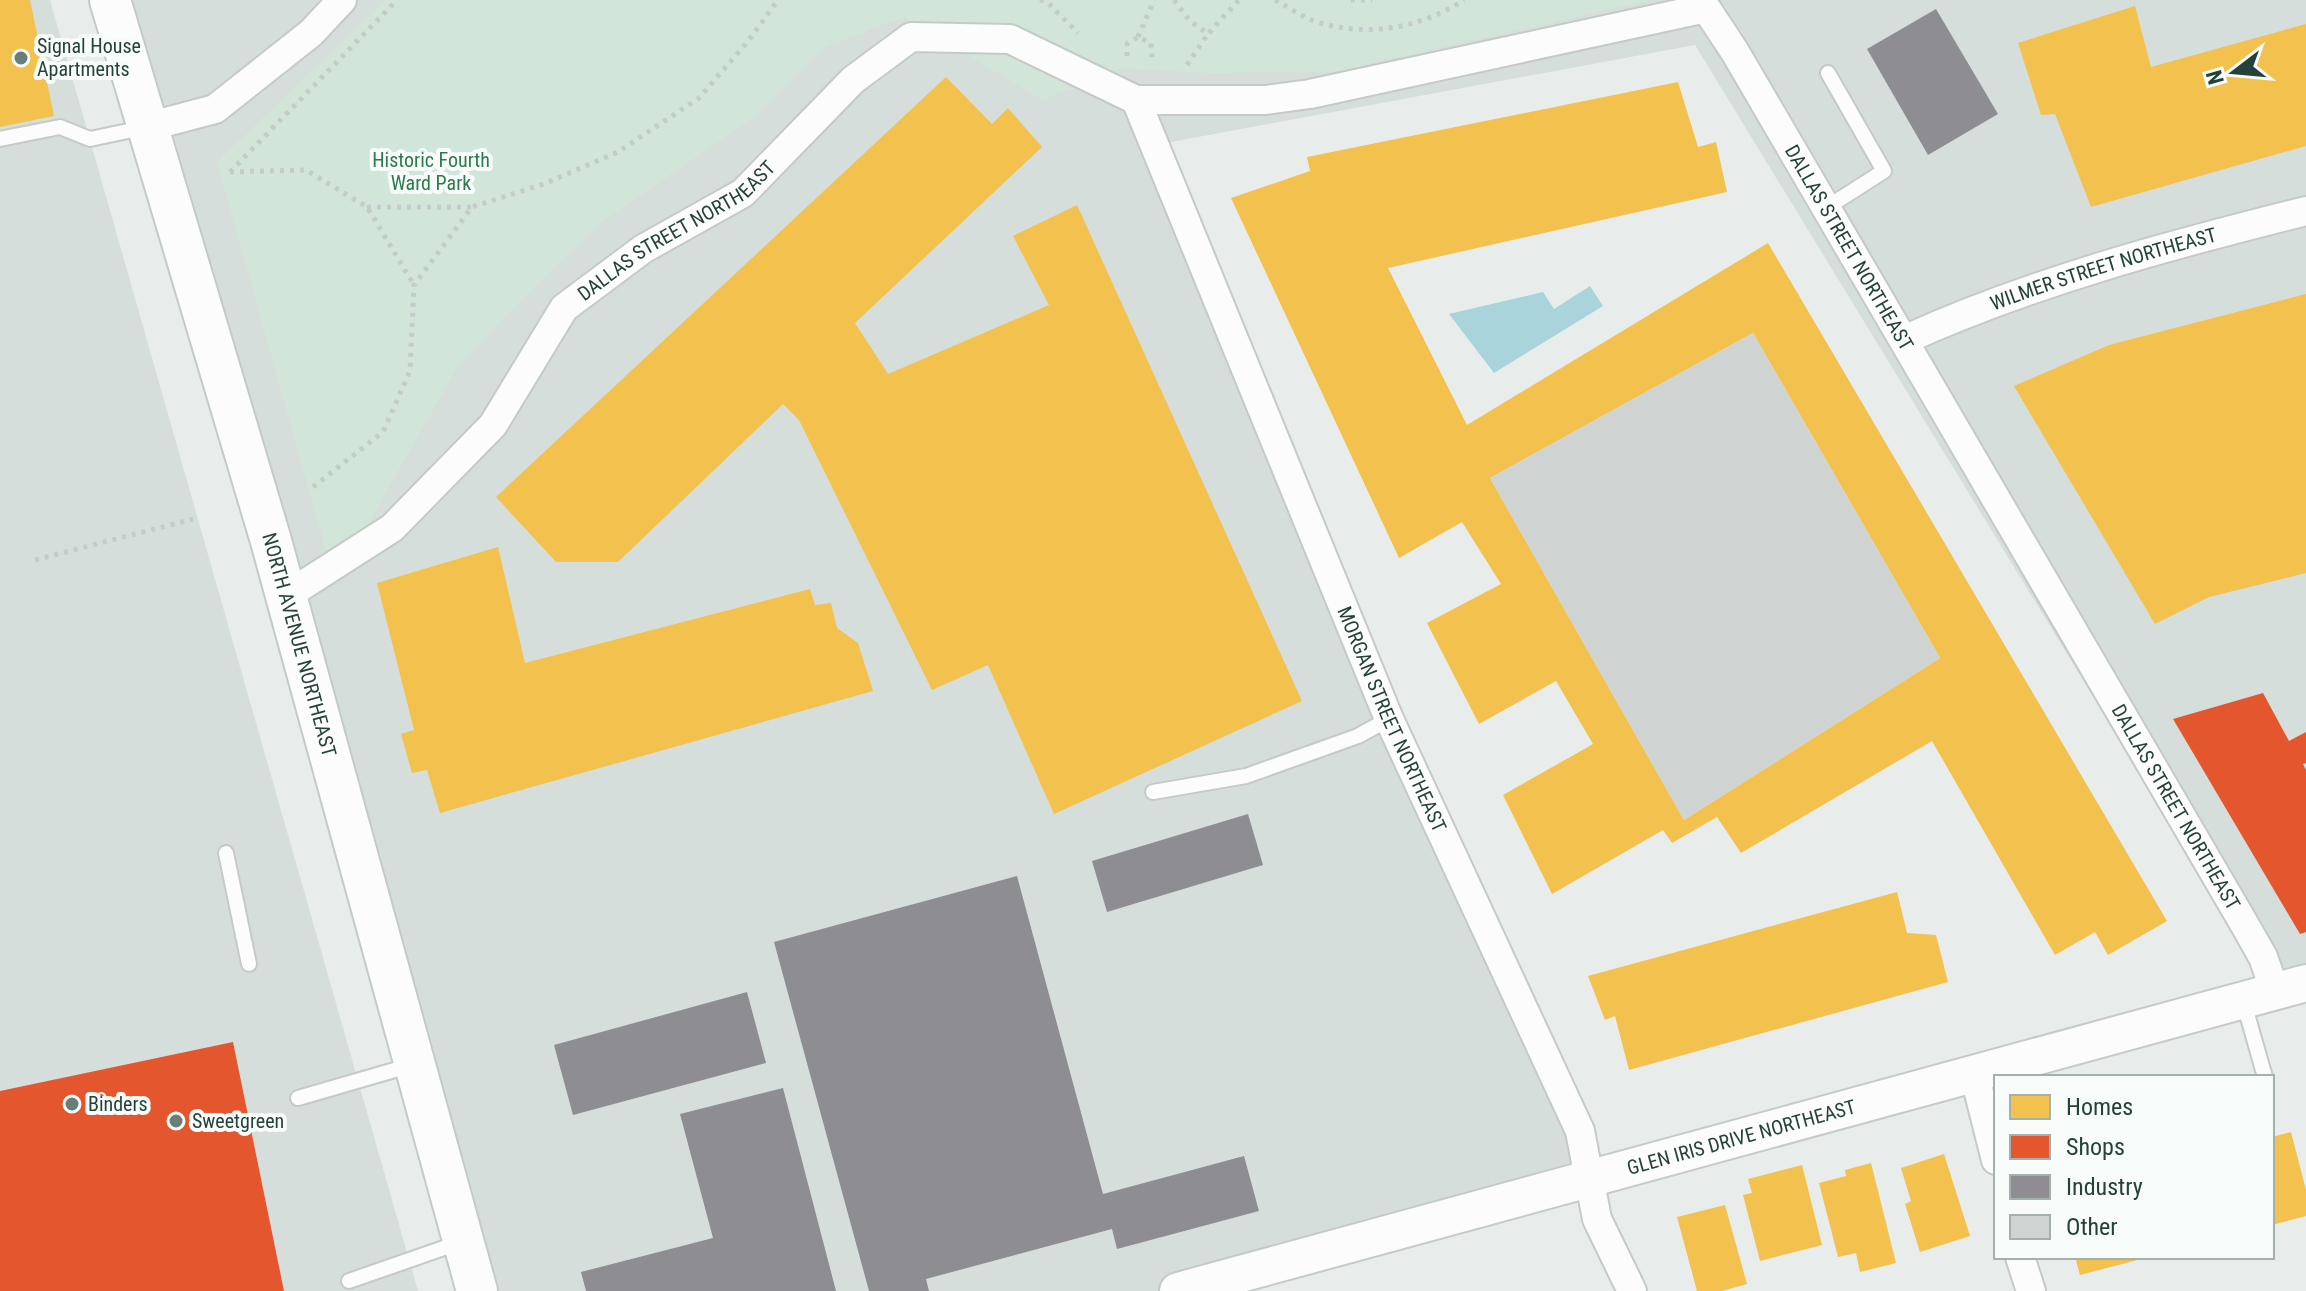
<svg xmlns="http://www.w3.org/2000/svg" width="2306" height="1291" viewBox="0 0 2306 1291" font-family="'Roboto Condensed',sans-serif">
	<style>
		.built { fill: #d6dedb }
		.green { fill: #d1e6d8 }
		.water { fill: #a9d4db }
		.homes { fill: #f2c14e; fill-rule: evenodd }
		.shops { fill: #e4572e }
		.industry { fill: #8d8d92 }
		.building { fill: #cfd4d2 }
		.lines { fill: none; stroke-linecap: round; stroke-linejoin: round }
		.service-casing { stroke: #c5cac8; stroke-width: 18 }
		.minor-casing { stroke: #c5cac8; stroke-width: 32 }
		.tertiary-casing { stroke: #c5cac8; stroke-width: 40 }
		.secondary-casing { stroke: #c3cbc8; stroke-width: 44 }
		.path { stroke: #c3ccca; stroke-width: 5; stroke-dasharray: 4 6; stroke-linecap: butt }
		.service { stroke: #fcfcfc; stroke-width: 14 }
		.minor { stroke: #fcfcfc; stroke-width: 28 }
		.tertiary { stroke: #fcfcfc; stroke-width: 36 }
		.secondary { stroke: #fcfcfc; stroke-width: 40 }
		.poi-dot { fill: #697e78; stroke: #f7fbf9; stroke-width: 3 }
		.labels { text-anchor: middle; stroke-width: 8; stroke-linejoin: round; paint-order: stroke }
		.poi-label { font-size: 20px; fill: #24423a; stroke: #f7fbf9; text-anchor: start }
		.park-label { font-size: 20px; fill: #2d7a4b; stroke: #f7fbf9 }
		.street-label { font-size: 20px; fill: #24423a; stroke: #f7fbf9 }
	</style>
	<rect width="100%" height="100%" fill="#e8edeb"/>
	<path class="built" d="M0,0H50L418,1291H0Z
		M117,0H2306V988L2276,996L1695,45L1155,145L1586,1184L1193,1291H476Z"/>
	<path class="green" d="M386,0H1651L1332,72L1209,73L1120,68L1043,100L904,17L823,48L753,118L600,223L503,319L456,369L335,582L217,162Z"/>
	<path class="water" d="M1590,286L1603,306L1494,373L1449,314L1543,292L1554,309Z"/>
	<path class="homes" d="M0,0H30L54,116L0,127Z
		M2135,6L2151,67L2306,24V146L2091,207L2055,114L2041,115L2018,43Z
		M946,77L992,124L1008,108L1042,147L855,323L888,374L1049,305L1013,236L1077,205L1302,701L1054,814L988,665L932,690L799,420L783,404L618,562H556L496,497Z
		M1678,82L1698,147L1716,142L1727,192L1388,268L1467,425L1768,243L2167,921L2108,955L2095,932L2055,955L1932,741L1741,853L1717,817L1672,843L1663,830L1552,894L1503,795L1593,744L1556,681L1479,724L1427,623L1501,584L1462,522L1399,558L1231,198L1310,171L1307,157ZM1753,333L1940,658L1684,820L1490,478Z
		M2306,294V573L2209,597L2155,624L2014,386L2109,345Z
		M498,547L525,663L810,589L815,605L831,603L837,628L858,643L873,691L440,813L427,770L412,773L401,734L414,730L377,583Z
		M1897,892L1907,933L1936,935L1948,982L1629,1070L1615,1016L1605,1020L1588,976Z
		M2291,1132L2306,1190V1216L2272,1225V1137Z
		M1944,1154L1970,1236L1920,1252L1905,1204L1911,1201L1901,1168Z
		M1871,1163L1896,1263L1860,1272L1856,1253L1838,1257L1819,1183L1846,1176L1845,1170Z
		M1802,1165L1822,1245L1760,1261L1743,1195L1752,1193L1748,1179Z
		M1725,1205L1747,1284L1722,1291H1697L1677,1217Z
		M2075,1257H2145V1258L2080,1275Z"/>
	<path class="shops" d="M2263,693L2289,741L2306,732V763L2303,764L2306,770V932L2300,934L2173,719Z
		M233,1042L284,1291H0V1091Z"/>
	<path class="industry" d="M1936,9L1998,114L1928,155L1867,49Z
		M1248,814L1263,865L1107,912L1092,861Z
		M1017,876L1103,1194L1244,1156L1259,1211L1117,1249L1112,1229L926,1279L929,1291H869L774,942Z
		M747,992L766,1063L573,1115L554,1045Z
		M783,1088L836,1291H586L581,1272L713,1238L680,1114Z"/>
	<path class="building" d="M1753,333L1940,658L1684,820L1490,478Z"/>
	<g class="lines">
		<defs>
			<path id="service" d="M0,139L60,127L90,139L147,127
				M1826,208L1884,171L1828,73
				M1153,792L1246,776L1358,736L1389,719
				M226,853L249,964
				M2243,1000L2265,1077
				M298,1098L412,1065
				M349,1281L461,1242"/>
			<g id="minor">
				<path id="s1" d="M1136,100L1389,719L1580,1131L1597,1219L1632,1291"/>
				<path d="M147,127L215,109L311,33L342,0"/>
				<path id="s2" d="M1904,340C2032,282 2170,245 2306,211"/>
				<path id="s3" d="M286,596L392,528L493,425L564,308L643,249L743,193L853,80L911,37L1010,39L1136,100H1266L1310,94L1706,8L1735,52L2246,927L2263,957L2275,991"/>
				<path d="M1974,1073L1996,1160"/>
				<path d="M2020,1257L2031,1291"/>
			</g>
			<g id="tertiary">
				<path id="s4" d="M1178,1291L2306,983"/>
			</g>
			<g id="secondary">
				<path id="s5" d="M110,0L271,541L477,1291"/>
			</g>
		</defs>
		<use href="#service" class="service-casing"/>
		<use href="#minor" class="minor-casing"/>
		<use href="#tertiary" class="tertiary-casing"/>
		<use href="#secondary" class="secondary-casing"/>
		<path class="path" d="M1040,0L1047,2L1078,33
			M1174,0L1190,21L1208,34L1239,0
			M1275,0C1288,7 1301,16 1314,21C1365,38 1419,29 1464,0
			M1351,0H1372
			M1138,37L1154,0
			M1127,56V44L1138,37L1151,43L1152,57
			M1187,65L1208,34
			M230,172L397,0
			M230,172L306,170L367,207L414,285
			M367,207H471
			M313,487L383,432L410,371L414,285L472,207L544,184L618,152L699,98L749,40L778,0
			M35,560L193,519"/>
		<use href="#service" class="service"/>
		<use href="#minor" class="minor"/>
		<use href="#tertiary" class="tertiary"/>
		<use href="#secondary" class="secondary"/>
	</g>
	<g class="poi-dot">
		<circle cx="21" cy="58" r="8"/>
		<circle cx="72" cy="1104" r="8"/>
		<circle cx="176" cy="1121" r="8"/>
	</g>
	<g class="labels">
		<g class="poi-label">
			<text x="37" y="53">Signal House<tspan x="37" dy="23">Apartments</tspan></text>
			<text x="88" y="1111">Binders</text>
			<text x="192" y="1128">Sweetgreen</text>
		</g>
		<g class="park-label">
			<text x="431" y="167">Historic Fourth<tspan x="431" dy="23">Ward Park</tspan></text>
		</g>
		<g class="street-label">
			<text dy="7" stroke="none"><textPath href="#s3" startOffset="544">DALLAS STREET NORTHEAST</textPath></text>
			<text dy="7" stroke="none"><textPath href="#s3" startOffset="1948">DALLAS STREET NORTHEAST</textPath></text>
			<text dy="7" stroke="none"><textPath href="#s2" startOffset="212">WILMER STREET NORTHEAST</textPath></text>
			<text dy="7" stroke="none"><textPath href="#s5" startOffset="672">NORTH AVENUE NORTHEAST</textPath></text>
			<text dy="7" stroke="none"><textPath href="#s1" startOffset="670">MORGAN STREET NORTHEAST</textPath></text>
			<text dy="7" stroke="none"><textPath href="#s3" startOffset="2596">DALLAS STREET NORTHEAST</textPath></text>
			<text dy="7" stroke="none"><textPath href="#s4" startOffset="584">GLEN IRIS DRIVE NORTHEAST</textPath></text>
		</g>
	</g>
	<rect x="1994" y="1075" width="280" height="184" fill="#f7fbf9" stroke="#a3b1ad" stroke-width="2"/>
	<rect x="2010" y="1095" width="40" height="24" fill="#f2c14e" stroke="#a3b1ad" stroke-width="2"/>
	<text x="2066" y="1115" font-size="24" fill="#24423a">Homes</text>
	<rect x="2010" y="1135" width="40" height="24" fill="#e4572e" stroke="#a3b1ad" stroke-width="2"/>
	<text x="2066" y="1155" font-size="24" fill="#24423a">Shops</text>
	<rect x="2010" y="1175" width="40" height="24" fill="#8d8d92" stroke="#a3b1ad" stroke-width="2"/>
	<text x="2066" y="1195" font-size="24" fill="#24423a">Industry</text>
	<rect x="2010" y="1215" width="40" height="24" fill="#cfd4d2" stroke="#a3b1ad" stroke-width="2"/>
	<text x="2066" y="1235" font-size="24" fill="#24423a">Other</text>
	<g transform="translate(2234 72) rotate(254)" stroke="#f7fbf9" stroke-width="6" paint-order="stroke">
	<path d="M0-6L14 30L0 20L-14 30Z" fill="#24423a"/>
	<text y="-12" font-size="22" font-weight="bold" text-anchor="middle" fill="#24423a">N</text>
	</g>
</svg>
